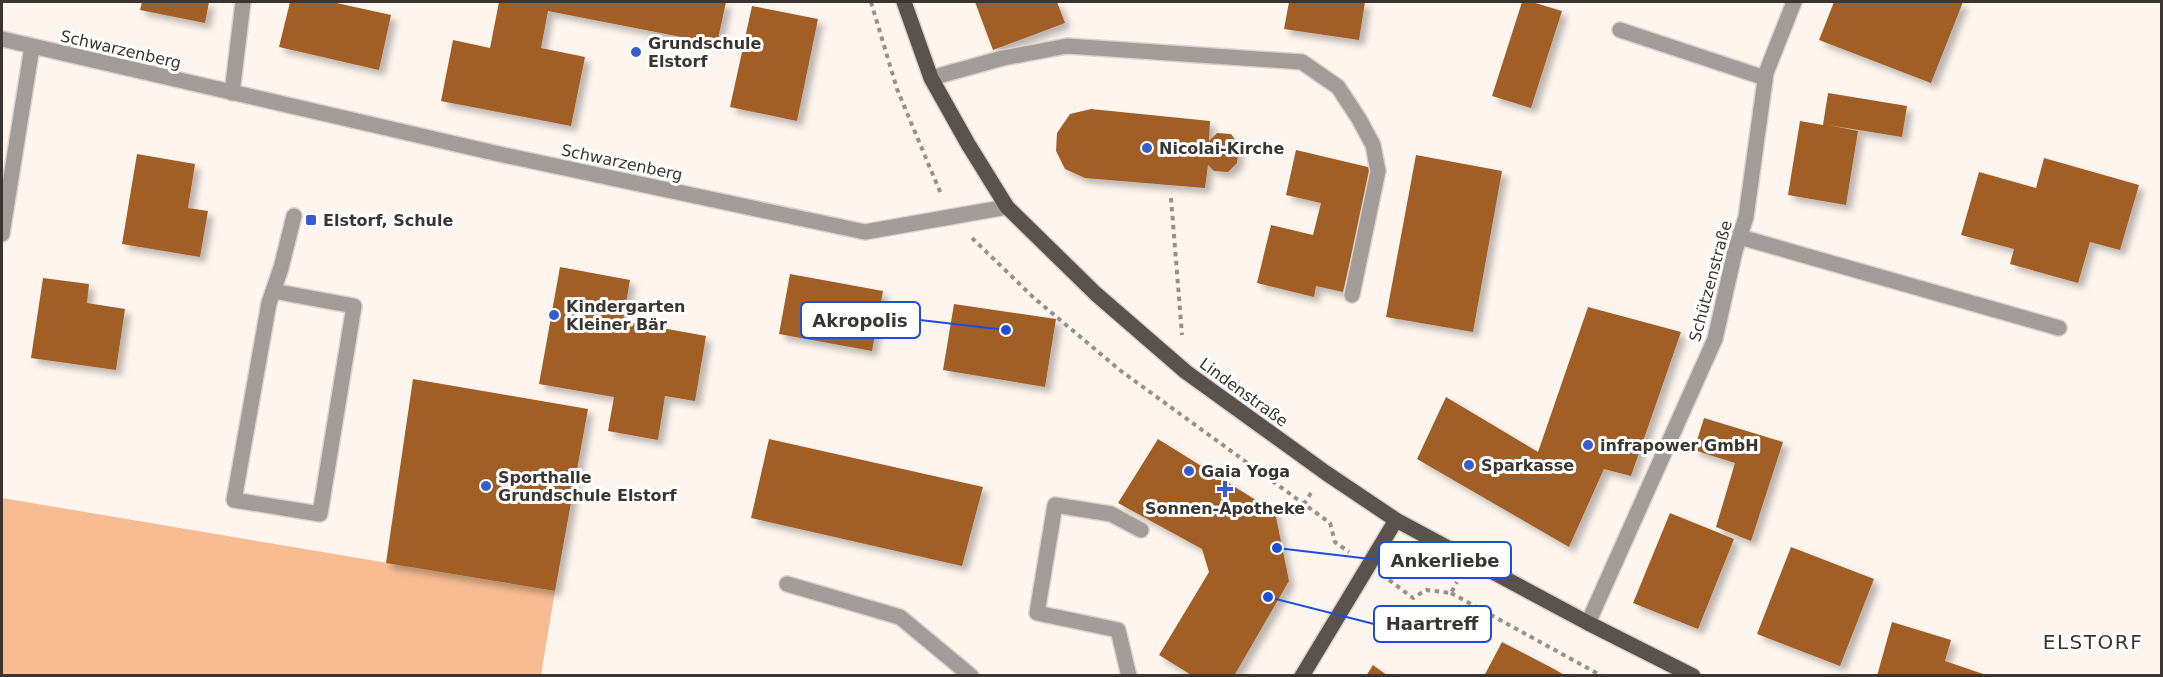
<svg xmlns="http://www.w3.org/2000/svg" width="2163" height="677" viewBox="0 0 2163 677" font-family="'DejaVu Sans',sans-serif">
	<style>
		.green { fill: #f7bc92 }
		.building { fill: #a15f27; filter: url(#shadow) }
		.lines { fill: none; stroke-linecap: round; stroke-linejoin: round }
		.minor-casing { stroke: #dbd2cd; stroke-width: 18 }
		.major-casing { stroke: #dbd2cd; stroke-width: 18 }
		.path { stroke: #97908c; stroke-width: 4; stroke-dasharray: 4.5 4.5; stroke-linecap: butt }
		.minor { stroke: #a19c99; stroke-width: 15 }
		.major { stroke: #5a524d; stroke-width: 15 }
		.poi-dot { fill: #385ccd; stroke: #fff; stroke-width: 2 }
		.labels { text-anchor: middle; stroke-width: 6; stroke-linejoin: round; paint-order: stroke }
		.poi-label { font-size: 16px; font-weight: bold; fill: #3a3532; stroke: #fff; text-anchor: start }
		.street-label { font-size: 16px; fill: #3a3532; stroke: #fff }
		.quarter-label { font-size: 20px; letter-spacing: 1.5px; fill: #3a3532; stroke: #fff }
		.leader { fill: none; stroke: #1d4ed8; stroke-width: 2 }
		.callout-dot { fill: #1d4ed8; stroke: #fff; stroke-width: 2 }
		.callout { fill: #fff; stroke: #1d4ed8; stroke-width: 2 }
		.callout-label { font-size: 18px; text-anchor: middle; font-weight: bold; fill: #3a3532 }
	</style>
	<defs>
		<filter id="shadow"><feDropShadow dx="5.5" dy="5.5" stdDeviation="3" flood-color="#0004"/></filter>
	</defs>
	<rect width="100%" height="100%" fill="#fef5ef"/>
	<path class="green" d="M2,498L555,591L541,675H2Z"/>
	<path class="building" d="M142,2H209L205,23L140,10Z
		M290,2H332L391,15L379,70L279,47Z
		M499,2H726L717,44L548,11L541,48L585,57L571,126L441,101L453,40L490,48Z
		M975,2H1057L1065,23L993,50Z
		M1289,2H1365L1359,40L1284,29Z
		M1522,2H1532L1562,11L1531,108L1492,96Z
		M1834,2H1963L1931,83L1819,40Z
		M752,6L818,19L797,121L730,107Z
		M1828,93L1907,106L1902,137L1828,125L1858,131L1846,205L1788,195L1800,121L1823,125Z
		M1091,109L1210,121L1209,141L1217,133L1231,134L1239,145L1237,163L1228,172L1214,171L1208,165L1205,188L1085,178L1065,169L1056,151L1057,133L1070,114Z
		M1296,150L1372,168L1343,292L1316,286L1314,297L1257,283L1271,225L1313,235L1321,203L1286,195Z
		M137,154L195,164L188,208L208,211L200,257L122,244Z
		M1416,155L1502,171L1473,332L1386,317Z
		M2044,158L2139,185L2120,250L2090,242L2078,283L2010,264L2014,249L1961,235L1979,172L2036,188Z
		M560,267L630,280L623,321L706,336L695,401L665,396L658,440L608,431L614,397L539,384Z
		M790,274L883,291L872,351L779,334Z
		M43,278L89,284L87,303L125,309L116,370L31,358Z
		M954,304L1056,319L1045,387L943,370Z
		M1588,307L1681,332L1631,476L1604,469L1569,547L1417,459L1446,397L1538,452Z
		M413,379L588,409L555,591L386,563Z
		M1704,418L1783,442L1751,541L1716,527L1735,463L1694,450Z
		M769,439L983,487L962,566L751,518Z
		M1158,439L1275,512L1289,581L1234,676H1193L1159,655L1209,572L1202,549L1118,503Z
		M1670,513L1734,539L1698,629L1633,603Z
		M1791,547L1874,579L1840,666L1757,634Z
		M1892,622L1951,640L1945,661L1989,676H1877Z
		M1502,642L1554,669L1566,676H1484Z
		M1373,665L1388,676H1366Z"/>
	<g class="lines">
		<defs>
			<path id="minor" d="M1620,30L1765,78
				M2,39L499,154L865,232L1007,207
				M931,78L1003,58L1067,46L1302,62L1338,87L1359,119L1373,145L1378,171L1352,295
				M232,93L243,2
				M2,234L32,47
				M1740,237L2059,328
				M273,291L354,306L320,514L234,500L269,303L281,268L294,216
				M787,584L900,617L971,676
				M1588,623L1715,339L1735,251L1746,217L1766,73L1794,2
				M1129,676L1118,630L1037,613L1055,505L1111,514L1141,530"/>
			<path id="major" d="M904,2L931,78L968,144L1007,207L1096,294L1186,372L1326,473L1396,520L1588,623L1693,676
				M1302,676L1396,520"/>
		</defs>
		<use href="#minor" class="minor-casing"/>
		<use href="#major" class="major-casing"/>
		<path class="path" d="M871,2L897,89L941,194
			M1171,198L1182,335
			M972,238L1034,298L1121,371L1304,504
			M1311,493L1304,504L1330,523L1335,542L1349,552
			M1389,580L1413,598L1426,590L1451,593L1457,582
			M1451,593L1602,676"/>
		<use href="#minor" class="minor"/>
		<use href="#major" class="major"/>
	</g>
	<g class="poi-dot">
		<circle cx="636" cy="52" r="6"/>
		<circle cx="1147" cy="148" r="6"/>
		<rect x="305" y="214" width="12" height="12" rx="3"/>
		<circle cx="554" cy="315" r="6"/>
		<circle cx="1588" cy="445" r="6"/>
		<circle cx="1469" cy="465" r="6"/>
		<circle cx="1189" cy="471" r="6"/>
		<circle cx="486" cy="486" r="6"/>
		<path d="M1222 480h6v6h6v6h-6v6h-6v-6h-6v-6h6z"/>
	</g>
	<g class="labels">
		<g class="poi-label">
			<text x="648" y="49">Grundschule<tspan x="648" dy="18">Elstorf</tspan></text>
			<text x="1159" y="154">Nicolai-Kirche</text>
			<text x="323" y="226">Elstorf, Schule</text>
			<text x="566" y="312">Kindergarten<tspan x="566" dy="18">Kleiner Bär</tspan></text>
			<text x="1600" y="451">infrapower GmbH</text>
			<text x="1481" y="471">Sparkasse</text>
			<text x="1201" y="477">Gaia Yoga</text>
			<text x="498" y="483">Sporthalle<tspan x="498" dy="18">Grundschule Elstorf</tspan></text>
			<text x="1225" y="514" text-anchor="middle">Sonnen-Apotheke</text>
		</g>
		<g class="street-label">
			<text transform="translate(121 49) rotate(13)" y="6">Schwarzenberg</text>
			<text transform="translate(622 162) rotate(12)" y="6">Schwarzenberg</text>
			<text transform="translate(1710 281) rotate(-75)" y="6">Schützenstraße</text>
			<text transform="translate(1244 392) rotate(36)" y="6">Lindenstraße</text>
		</g>
		<g class="quarter-label">
			<text x="2093" y="649">ELSTORF</text>
		</g>
	</g>
	<path class="leader" d="M1006 330L920 320M1277 548L1379 560M1268 597L1374 624"/>
	<g class="callout-dot">
		<circle cx="1006" cy="330" r="6"/>
		<circle cx="1277" cy="548" r="6"/>
		<circle cx="1268" cy="597" r="6"/>
	</g>
	<g class="callout">
		<rect x="801" y="302" width="119" height="36" rx="6"/>
		<rect x="1379" y="542" width="132" height="36" rx="6"/>
		<rect x="1374" y="606" width="117" height="36" rx="6"/>
	</g>
	<g class="callout-label">
		<text x="860" y="327">Akropolis</text>
		<text x="1445" y="567">Ankerliebe</text>
		<text x="1432" y="630">Haartreff</text>
	</g>
	<rect width="2163" height="677" fill="none" stroke="#3a3532" stroke-width="6"/>
</svg>
